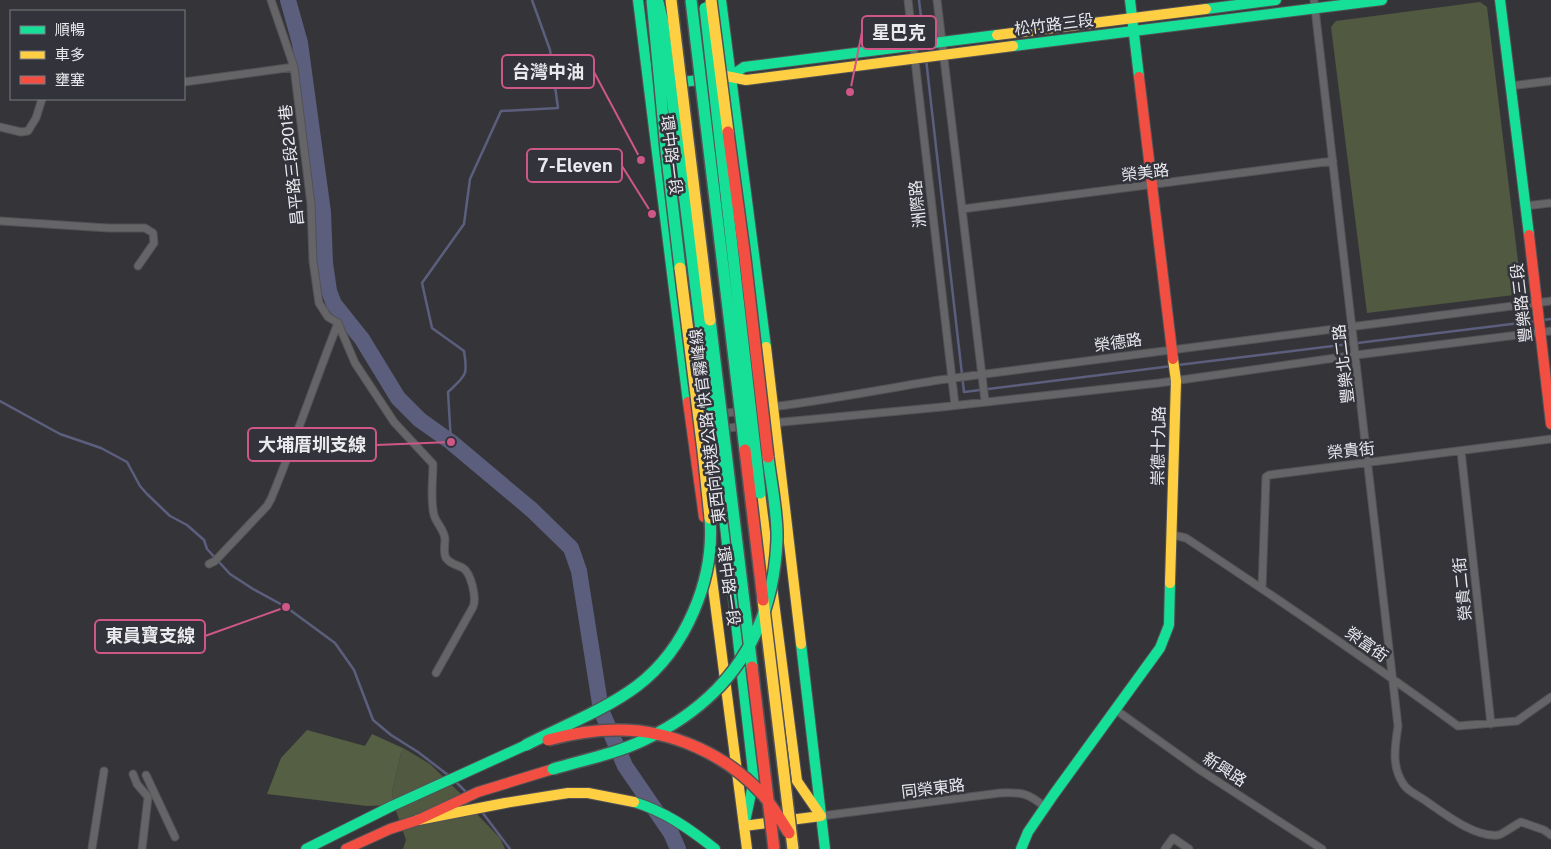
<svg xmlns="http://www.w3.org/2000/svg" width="1551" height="849" viewBox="0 0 1551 849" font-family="'Public Sans','Noto Sans TC',sans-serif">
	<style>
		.green { fill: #515941 }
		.forest { fill: #555f43 }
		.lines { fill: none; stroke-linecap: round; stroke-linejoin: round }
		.stream { stroke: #5c5e7e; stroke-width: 2.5 }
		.river { stroke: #5c5e7e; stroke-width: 16 }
		.street-casing { stroke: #525256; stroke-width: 9 }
		.fast-casing { stroke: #525256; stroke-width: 12 }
		.slow-casing { stroke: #525256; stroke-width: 12 }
		.jam-casing { stroke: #525256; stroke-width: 12 }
		.street { stroke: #656568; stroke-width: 7 }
		.fast { stroke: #16e098; stroke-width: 10 }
		.slow { stroke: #ffcf43; stroke-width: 10 }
		.jam { stroke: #f24e42; stroke-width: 10 }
		.fast-bridge-casing { stroke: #525256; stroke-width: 14; stroke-linecap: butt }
		.slow-bridge-casing { stroke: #525256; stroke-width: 14; stroke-linecap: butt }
		.jam-bridge-casing { stroke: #525256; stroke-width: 14; stroke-linecap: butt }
		.fast-bridge { stroke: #16e098; stroke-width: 11 }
		.slow-bridge { stroke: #ffcf43; stroke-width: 11 }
		.jam-bridge { stroke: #f24e42; stroke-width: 11 }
		.labels { text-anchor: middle; stroke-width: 5; stroke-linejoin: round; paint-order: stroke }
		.street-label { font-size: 16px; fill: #e9e9ee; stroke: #33333b }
		.leader { fill: none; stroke: #ce5787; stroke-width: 2 }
		.callout-dot { fill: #ce5787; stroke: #33333b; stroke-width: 2 }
		.callout { fill: #33333b; stroke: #ce5787; stroke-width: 2 }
		.callout-label { font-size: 18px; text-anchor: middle; font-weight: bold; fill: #e9e9ee }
	</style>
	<rect width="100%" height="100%" fill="#353539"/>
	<path class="green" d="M1480,2L1487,7L1522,294L1367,313L1331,27L1336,21Z
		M405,749L430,764L463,796L474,811L500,838L505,849H403L406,840L394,805L392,792L401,753Z"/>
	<path class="forest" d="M307,730L365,746L372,734L405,749L401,753L392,792L394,805L367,806L267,794L281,758Z"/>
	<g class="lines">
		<path class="stream" d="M919,0L924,41
			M926,59L964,392L1172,366
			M1543,320L1551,319
			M1178,365L1537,321
			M0,401L60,434L101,448L127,462L140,486L147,494L170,516L187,525L204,540L207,549L230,574L253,589L286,607L335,643L354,670L373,720L391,735L418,752L448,775
			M451,442L448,392C466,375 468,376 464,351L432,328L422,283L464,224L470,179L501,111L558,108L550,50L532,0
			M456,782L466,792
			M482,812L510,849"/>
		<path class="river" d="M288,0L300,43L323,212L325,263L329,291L334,304L362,339L398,398L420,420L451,442L532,510L571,548L579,571L601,710L625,766L671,833L678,849"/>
		<defs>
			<path id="street" d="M271,0L294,67L311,204L313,261L319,303L328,317L338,323
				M908,0L955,405
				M937,0L985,401
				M1314,0L1398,726C1395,746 1391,767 1404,785C1408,791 1417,795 1423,799C1441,811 1474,838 1498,835C1502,835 1516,824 1521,822L1544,830L1551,835
				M184,82L294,67
				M1510,86L1551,81
				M0,127L21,132L28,131L36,118L42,99
				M1525,206L1551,203
				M962,209L1333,161
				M0,221L108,228H145L153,233L154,243L138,266
				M338,323L355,363L394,422L433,464C433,480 430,499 434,515C436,523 444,529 445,539C445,545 443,553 446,558C450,564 457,565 463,568C471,573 477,598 473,607L436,673
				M771,407C828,400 883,389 939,380L1551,301
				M719,414L743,411
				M772,423L942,407L1159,383L1356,355L1551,331
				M698,432L744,426
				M1461,451L1491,724
				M1173,535L1186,538C1278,599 1369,661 1458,726L1517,721L1551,697
				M209,564L215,561L267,506L271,499C295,441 315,382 338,323
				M1262,588L1266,477L1269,475L1551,439
				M1116,710L1200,770L1322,849
				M133,774L137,784L148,797L142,849
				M146,775L175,837
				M821,816L1000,793C1022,792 1028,793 1045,807
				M92,848L104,771
				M1165,849L1173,838L1189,849"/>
			<path id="fast" d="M638,0L688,402
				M721,0L766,347
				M1130,0L1139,77
				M1500,0L1529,235
				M1206,9L1276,0
				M1013,46L1382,0
				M731,76L744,67L997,35
				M674,83L707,79
				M722,500L754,780L744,826
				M801,644L825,849
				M634,802C664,811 690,829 715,849
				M306,849L392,806L526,745
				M1021,849L1028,832L1054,794L1160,648L1169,625L1170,583"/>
			<path id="slow" d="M997,35L1206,9
				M726,76L746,80L1013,46
				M766,347L801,644
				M760,493L797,781L821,816
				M710,564L747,849
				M1170,583L1176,381L1173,359
				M418,820L505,803L568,793H588L634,802
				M744,826L821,816"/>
			<path id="jam" d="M1139,77L1173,359
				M1529,235L1551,424
				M688,402L704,517
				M346,849L390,829L418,820L478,792L553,769"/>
		</defs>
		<use href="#street" class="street-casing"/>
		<use href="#fast" class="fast-casing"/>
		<use href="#slow" class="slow-casing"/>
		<use href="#jam" class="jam-casing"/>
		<use href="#street" class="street"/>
		<use href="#fast" class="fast"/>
		<use href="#slow" class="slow"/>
		<use href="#jam" class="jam"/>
		<defs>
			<path id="fast-bridge" d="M652,0L666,150L680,268
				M691,0L745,450
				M658,2L663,23L722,500
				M705,8L760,493
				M710,320L752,667
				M526,745C561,727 605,710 637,686C686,649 715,579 710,518
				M553,769C583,760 615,754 644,740C728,700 773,634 777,540C778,514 771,483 768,457"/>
			<path id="slow-bridge" d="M671,0L710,320
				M711,0L728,132
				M680,268L703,451L710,518
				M763,600L793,849"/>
			<path id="jam-bridge" d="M728,132L745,258L768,457
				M745,450L763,600
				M752,667L774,849
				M548,740C570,734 593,730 616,730C671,729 727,755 763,795C773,807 781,820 789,833"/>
		</defs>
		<use href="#fast-bridge" class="fast-bridge-casing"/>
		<use href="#slow-bridge" class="slow-bridge-casing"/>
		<use href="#jam-bridge" class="jam-bridge-casing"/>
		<use href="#fast-bridge" class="fast-bridge"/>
		<use href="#slow-bridge" class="slow-bridge"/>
		<use href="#jam-bridge" class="jam-bridge"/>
	</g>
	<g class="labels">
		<g class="street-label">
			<text transform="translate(1054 24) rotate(-7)" y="6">松竹路三段</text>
			<text transform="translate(672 155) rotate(83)" y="6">環中路一段</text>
			<text transform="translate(291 165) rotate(-96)" y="6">昌平路三段201巷</text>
			<text transform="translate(1145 172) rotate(-7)" y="6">榮美路</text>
			<text transform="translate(917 204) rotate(-96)" y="6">洲際路</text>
			<text transform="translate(1521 303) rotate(-97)" y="6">豐樂路三段</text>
			<text transform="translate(1118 342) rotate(-8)" y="6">榮德路</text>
			<text transform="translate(1343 364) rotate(-97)" y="6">豐樂北二路</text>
			<text transform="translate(707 426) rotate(-97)" y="6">東西向快速公路 快官霧峰線</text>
			<text transform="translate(1158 446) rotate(-89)" y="6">崇德十九路</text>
			<text transform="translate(1351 450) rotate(-6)" y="6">榮貴街</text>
			<text transform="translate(729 586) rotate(82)" y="6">環中路一段</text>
			<text transform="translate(1462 589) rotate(-96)" y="6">榮貴二街</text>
			<text transform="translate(1367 644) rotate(35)" y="6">榮富街</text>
			<text transform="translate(1225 769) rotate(33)" y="6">新興路</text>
			<text transform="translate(933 788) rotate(-7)" y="6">同榮東路</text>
		</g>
	</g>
	<path class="leader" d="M850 92L862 32M641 160L594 72M652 214L622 166M451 442L376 445M286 607L205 636"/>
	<g class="callout-dot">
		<circle cx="850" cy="92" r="5"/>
		<circle cx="641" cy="160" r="5"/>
		<circle cx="652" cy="214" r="5"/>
		<circle cx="451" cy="442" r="5"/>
		<circle cx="286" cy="607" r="5"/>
	</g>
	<g class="callout">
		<rect x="862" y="16" width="74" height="33" rx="5"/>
		<rect x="502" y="55" width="92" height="33" rx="5"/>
		<rect x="527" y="149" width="95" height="33" rx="5"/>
		<rect x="248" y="428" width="128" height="33" rx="5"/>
		<rect x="95" y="620" width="110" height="33" rx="5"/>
	</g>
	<g class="callout-label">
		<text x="899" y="39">星巴克</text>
		<text x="548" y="78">台灣中油</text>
		<text x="575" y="172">7-Eleven</text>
		<text x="312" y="451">大埔厝圳支線</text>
		<text x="150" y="642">東員寶支線</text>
	</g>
	<rect x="10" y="10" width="175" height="90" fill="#33333b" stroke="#7c7c83"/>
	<rect x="20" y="26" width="25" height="8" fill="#16e098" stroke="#7c7c83"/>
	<text x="55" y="35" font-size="15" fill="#e9e9ee">順暢</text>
	<rect x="20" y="51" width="25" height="8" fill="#ffcf43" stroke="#7c7c83"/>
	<text x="55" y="60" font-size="15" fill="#e9e9ee">車多</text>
	<rect x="20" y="76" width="25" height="8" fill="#f24e42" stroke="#7c7c83"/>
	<text x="55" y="85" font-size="15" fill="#e9e9ee">壅塞</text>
</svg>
